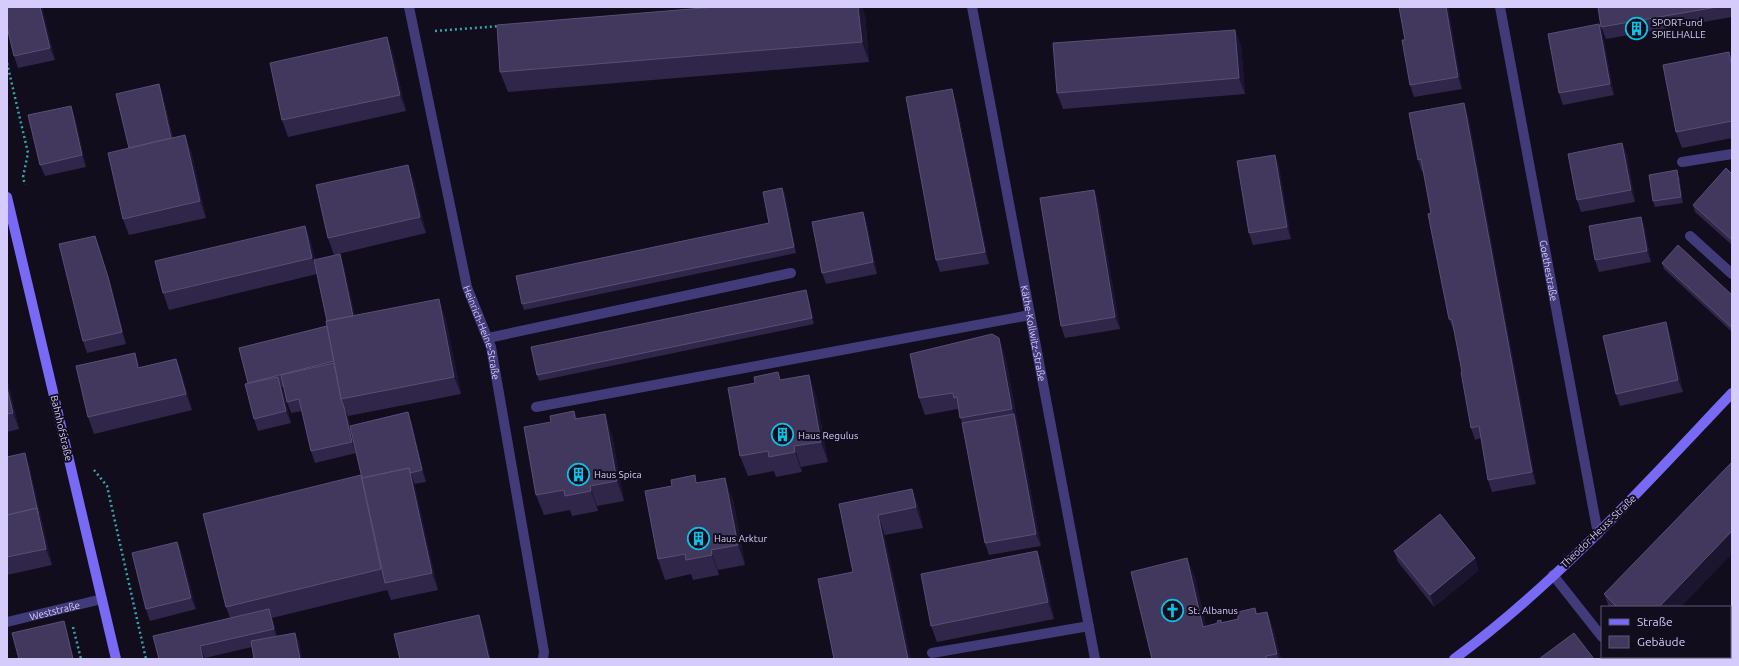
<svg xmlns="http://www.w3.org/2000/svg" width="1739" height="666" viewBox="0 0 1739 666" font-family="Ubuntu,sans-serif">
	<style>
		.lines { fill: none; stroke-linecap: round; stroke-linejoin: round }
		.path { stroke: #35a5a7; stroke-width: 2.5; stroke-dasharray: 2 3; stroke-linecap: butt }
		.lane { stroke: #423b79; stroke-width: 10 }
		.street { stroke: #423b79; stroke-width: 10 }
		.secondary { stroke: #786af5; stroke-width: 10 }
		.wall { fill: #30264a }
		.shaded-wall { fill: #1c1530 }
		.building { fill: #42385d; stroke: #594f76 }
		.labels { text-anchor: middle; stroke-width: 4; stroke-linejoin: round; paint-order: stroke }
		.poi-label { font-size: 10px; fill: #d5ccfc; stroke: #110d1d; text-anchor: start }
		.street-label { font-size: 10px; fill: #d5ccfc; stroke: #110d1d }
	</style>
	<rect width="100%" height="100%" fill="#110d1d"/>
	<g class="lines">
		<path class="path" d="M435,31L500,26
			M7,63L28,153L23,177L25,185
			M94,470L107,486L146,659
			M73,627L81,659"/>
		<path class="lane" d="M1682,162L1732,154
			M1690,236L1732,274
			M488,338L791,273
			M536,407L1030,315
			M1553,575L1602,637
			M932,653L1089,626
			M1618,657L1619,659"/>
		<g class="street">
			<path id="s1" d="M409,7L467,287L491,347L544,652L543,659"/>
			<path id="s2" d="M972,7L1095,659"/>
			<path id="s3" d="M1500,7L1598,534"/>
			<path id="s4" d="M7,622L102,599"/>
		</g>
		<path class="secondary" d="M7,197L116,659
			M1454,659C1557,583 1644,486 1732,393"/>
	</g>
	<path class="wall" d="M7,7H42L55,60L18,68L14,56Z
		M1448,7L1462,89L1414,97L1410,85L1405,40Z
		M1598,7H1732V17L1606,39L1601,27Z
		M865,15L869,62L508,92L500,72Z
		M1599,24L1603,36L1614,95L1563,105L1559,93Z
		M1235,30L1241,46L1245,94L1063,109L1057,93Z
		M387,37L393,54L406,111L288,137L282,120Z
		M1732,60V138L1682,148L1676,132Z
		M159,84L163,96L173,138L191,151L206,218L129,235L123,219L129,148Z
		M956,101L989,264L940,272L936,260Z
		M1464,103L1468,115L1536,484L1492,492L1488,480L1481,438L1475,440L1471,428L1462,372L1454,331L1449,319L1423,171L1422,172L1418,160Z
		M71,106L75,118L86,167L45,176L40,165Z
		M1622,143L1627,155L1635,202L1581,212L1577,200Z
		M1275,155L1279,167L1291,239L1253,245L1249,233Z
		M1732,174V245L1695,212L1693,205Z
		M1679,176L1683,203L1655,207L1653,201Z
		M414,181L426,233L334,255L328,238Z
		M782,188L785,194L796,253L524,310L522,304L769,223Z
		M1094,190L1098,201L1120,329L1065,338L1061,326Z
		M863,212L867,224L877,274L826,284L822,273Z
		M1641,217L1645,229L1651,262L1599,272L1595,260Z
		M305,226L311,242L315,260L344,266L355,316H445L461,394L348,416L356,453L315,463L311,451L302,411L291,413L287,402L284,387H282L291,423L258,431L254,419L248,384L239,348L327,326V321L317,274L169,310L163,293Z
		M99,248L112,289L126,344L87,353L83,341Z
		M1662,263L1732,295V332L1664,269Z
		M806,290L808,296L814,324L539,381L537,375Z
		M1670,334L1683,392L1620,406L1616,394Z
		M135,353L140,367L176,359L182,375L192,410L94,434L88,417Z
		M1005,355L1041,546L989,555L985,543L962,423L958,409L925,415L919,398Z
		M7,378L19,429L7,432Z
		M781,380L816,395L828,462L801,467L802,472L776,477L774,471L748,476L740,456Z
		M574,411L577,419L612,435L624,501L597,506L598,511L572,516L570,510L544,515L536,495L551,422Z
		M408,412L412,424L426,482L414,484L438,590L391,600L387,590L272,618L277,636L295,633L300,644L252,647L205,658L159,659L230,618L226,607L361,475L362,478Z
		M7,457L29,465L52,565L7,575Z
		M698,483L733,499L745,565L718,570L719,575L693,580L691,574L665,580L658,559L672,486Z
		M912,489L919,509L923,528L885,535L853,572L839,504Z
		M177,542L182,554L196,609L150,621L146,609Z
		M1037,551L1043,567L1054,619L937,642L931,626Z
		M1394,551L1479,570L1434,607L1398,562Z
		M1187,558L1195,578L1206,626L1218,623L1221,621V622L1238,619L1255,608L1257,614L1267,612L1274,632L1281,659H1152Z
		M1604,594L1681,607H1609Z"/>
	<path class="shaded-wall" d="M40,7H42L55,60L50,48Z
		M858,7H862L865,15L869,62L862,42Z
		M1446,7H1448L1462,89L1458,77Z
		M1599,24L1603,36L1614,95L1610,84Z
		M1235,30L1241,46L1245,94L1239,78Z
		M387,37L393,54L406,111L400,95Z
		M1729,52L1732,60V67Z
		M159,84L163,96L176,154L172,142Z
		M952,89L956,101L989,264L985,252Z
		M1464,103L1468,115L1536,484L1532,472Z
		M71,106L75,118L86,167L82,155Z
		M185,135L191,151L206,218L200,201Z
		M1622,143L1627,155L1635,202L1631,190Z
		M1275,155L1279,167L1291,239L1287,227Z
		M408,165L414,181L426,233L420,217Z
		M1677,170L1679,176L1683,203L1681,197Z
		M782,188L785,194L796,253L794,247Z
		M1094,190L1098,201L1120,329L1115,317Z
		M863,212L867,224L877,274L873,262Z
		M1641,217L1645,229L1651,262L1647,251Z
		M305,226L311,242L318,274L312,258Z
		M95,236L112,289L126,344L122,332Z
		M340,254L344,266L358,329L353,317Z
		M806,290L808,296L814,324L812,318Z
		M439,299L445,316L461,394L454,377Z
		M1666,322L1670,334L1683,392L1678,380Z
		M999,338L1005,355L1041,546L1036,534L1014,414L1012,409Z
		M135,353L141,369L138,368Z
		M176,359L182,375L192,410L186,394Z
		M809,375L816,395L828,462L821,442Z
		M278,377L282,388L291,423L286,411Z
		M7,378L19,429L13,413L7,388Z
		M344,407L348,416L356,453L352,442Z
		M408,412L412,424L426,482L422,470Z
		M605,414L612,435L624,501L617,481Z
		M794,446L801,467L802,472L795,452Z
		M25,453L29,465L52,565L46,549Z
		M409,468L415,485L438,590L432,573Z
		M725,478L733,499L745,565L738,545Z
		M590,486L597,506L598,511L591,491Z
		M912,489L919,509L923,528L916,507Z
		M878,515L885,535L911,659H908Z
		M1732,531V554L1681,607H1659Z
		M177,542L182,554L196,609L191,598Z
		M711,550L718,570L719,575L712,555Z
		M1037,551L1043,567L1054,619L1048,602Z
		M1187,558L1195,578L1211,647L1203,627Z
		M1475,558L1479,570L1434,607L1430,595Z
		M269,609L273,620L278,641L274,629Z
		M1267,612L1274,632L1281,659H1279L1277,654Z
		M479,615L485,632L491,659H489Z
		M64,621L68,633L74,659H73Z
		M295,633L300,644L302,659H300Z
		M200,646L205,658V659H203Z"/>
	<path class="building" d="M7,7H40L50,48L14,56L7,27Z
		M715,7H858L862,42L500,72L497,25Z
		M1399,7H1446L1458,77L1410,85L1402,40H1405Z
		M1598,7H1717L1601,27Z
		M1599,24L1610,84L1559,93L1548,34Z
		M1235,30L1239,78L1057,93L1053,43Z
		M387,37L400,95L282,120L270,63Z
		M1729,52L1732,67V121L1676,132L1663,65Z
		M159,84L171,138L129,148L116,94Z
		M952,89L985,252L936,260L906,97Z
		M1464,103L1532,472L1488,480L1479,426L1471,428L1461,372H1462L1452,320L1449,319L1428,214L1431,213L1421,159L1418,160L1409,113Z
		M71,106L82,155L40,165L28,115Z
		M185,135L200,201L123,219L108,153Z
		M1622,143L1631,190L1577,200L1568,154Z
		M1275,155L1287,227L1249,233L1237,161Z
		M408,165L420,217L328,238L316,185Z
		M1726,168L1732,174V240L1693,205Z
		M1677,170L1681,197L1653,201L1649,175Z
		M782,188L794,247L522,304L516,276L769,223L763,192Z
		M1094,190L1115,317L1061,326L1040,198Z
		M863,212L873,262L822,273L812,222Z
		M1641,217L1647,251L1595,260L1589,226Z
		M305,226L312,258L163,293L155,261Z
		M95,236L108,277L122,332L83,341L59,244Z
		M1678,245L1732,295V328L1662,263Z
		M340,254L353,316L327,321L314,260Z
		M806,290L812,318L537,375L531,347Z
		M439,299L454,377L341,399L326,321Z
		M1666,322L1678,380L1616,394L1603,336Z
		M327,326L334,361L248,383L239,348Z
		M992,334L999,338L1012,409L960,418L957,397L954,398L953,393L919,398L910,354Z
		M135,353L138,368L176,359L186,394L88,417L76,366Z
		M334,363L341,399L344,407L352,442L311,451L299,399L287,402L281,375Z
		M778,372L780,380L809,375L821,442L794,446L795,452L769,457L768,451L740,456L728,388L755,383L754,377Z
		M278,377L286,411L254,419L245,384Z
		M7,388L13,413L7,414Z
		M574,411L575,419L605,414L617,481L590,486L591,491L565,496L564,490L536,495L524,427L551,422L550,416Z
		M408,412L422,470L410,473L409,468L362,478L350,426Z
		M1014,414L1036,534L985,543L962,423Z
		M25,453L38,513L37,508L7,515V457Z
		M1732,462V531L1659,607H1617L1604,594Z
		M409,468L432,573L385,583L362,478Z
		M361,475L381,569L226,607L203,514Z
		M695,475L696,483L725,478L738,545L711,550L712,555L686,560L685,554L658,559L645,491L672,486L671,480Z
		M912,489L916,507L878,515L908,659H834L818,579L853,572L839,504Z
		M37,508L46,549L7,557V515Z
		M1440,514L1475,558L1430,595L1394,551Z
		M177,542L191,598L146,609L132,553Z
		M1037,551L1048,602L931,626L921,574Z
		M1187,558L1203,627L1218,623L1217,621L1221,620V623L1238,619V612L1255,608L1256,614L1267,612L1277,654L1266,656V659H1152L1131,572Z
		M269,609L274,629L200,646L203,659H159L153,636Z
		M479,615L489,659H400L394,634Z
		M64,621L73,659H19L12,633Z
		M295,633L300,659H254L251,641Z
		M1574,633L1594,659H1539Z"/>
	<defs>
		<symbol id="building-ring" viewBox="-11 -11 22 22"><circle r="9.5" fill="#110d1d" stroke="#0fbfe5" stroke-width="1.5"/><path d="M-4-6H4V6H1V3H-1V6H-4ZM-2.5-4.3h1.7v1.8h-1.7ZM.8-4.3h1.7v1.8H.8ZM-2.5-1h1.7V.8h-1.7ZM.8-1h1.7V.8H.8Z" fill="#0fbfe5"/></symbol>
		<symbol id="church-ring" viewBox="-11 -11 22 22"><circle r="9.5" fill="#110d1d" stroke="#0fbfe5" stroke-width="1.5"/><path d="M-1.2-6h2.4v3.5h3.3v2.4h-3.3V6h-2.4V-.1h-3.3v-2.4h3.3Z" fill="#0fbfe5"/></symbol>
	</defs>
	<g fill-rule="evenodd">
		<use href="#building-ring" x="1624" y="16" width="25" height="25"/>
		<use href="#building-ring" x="770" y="422" width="25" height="25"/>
		<use href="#building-ring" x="566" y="462" width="25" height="25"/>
		<use href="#building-ring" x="686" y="526" width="25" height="25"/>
		<use href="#church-ring" x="1160" y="598" width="25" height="25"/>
	</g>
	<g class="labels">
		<g class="poi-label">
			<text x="1652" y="26">SPORT-und<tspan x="1652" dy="12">SPIELHALLE</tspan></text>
			<text x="798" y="439">Haus Regulus</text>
			<text x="594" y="478">Haus Spica</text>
			<text x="714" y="542">Haus Arktur</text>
			<text x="1188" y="614">St. Albanus</text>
		</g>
		<g class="street-label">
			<text dy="4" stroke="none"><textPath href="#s3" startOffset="268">Goethestraße</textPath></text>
			<text dy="4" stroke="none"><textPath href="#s1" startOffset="334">Heinrich-Heine-Straße</textPath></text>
			<text dy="4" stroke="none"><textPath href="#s2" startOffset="332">Käthe-Kollwitz-Straße</textPath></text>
			<text transform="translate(62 428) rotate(77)" y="4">Bahnhofstraße</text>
			<text transform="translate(1598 531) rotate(-44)" y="4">Theodor-Heuss-Straße</text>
			<text dy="4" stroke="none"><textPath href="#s4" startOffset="49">Weststraße</textPath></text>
		</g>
	</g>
	<rect width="1739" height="666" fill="none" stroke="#d5ccfc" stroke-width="16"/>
	<rect x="1601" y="606" width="130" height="52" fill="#110d1d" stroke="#5f5976"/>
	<rect x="1609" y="619" width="20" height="6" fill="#786af5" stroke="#5f5976"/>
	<text x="1637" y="626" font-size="12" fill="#d5ccfc">Straße</text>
	<rect x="1609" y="636" width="20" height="12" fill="#42385d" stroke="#5f5976"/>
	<text x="1637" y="646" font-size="12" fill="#d5ccfc">Gebäude</text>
</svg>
